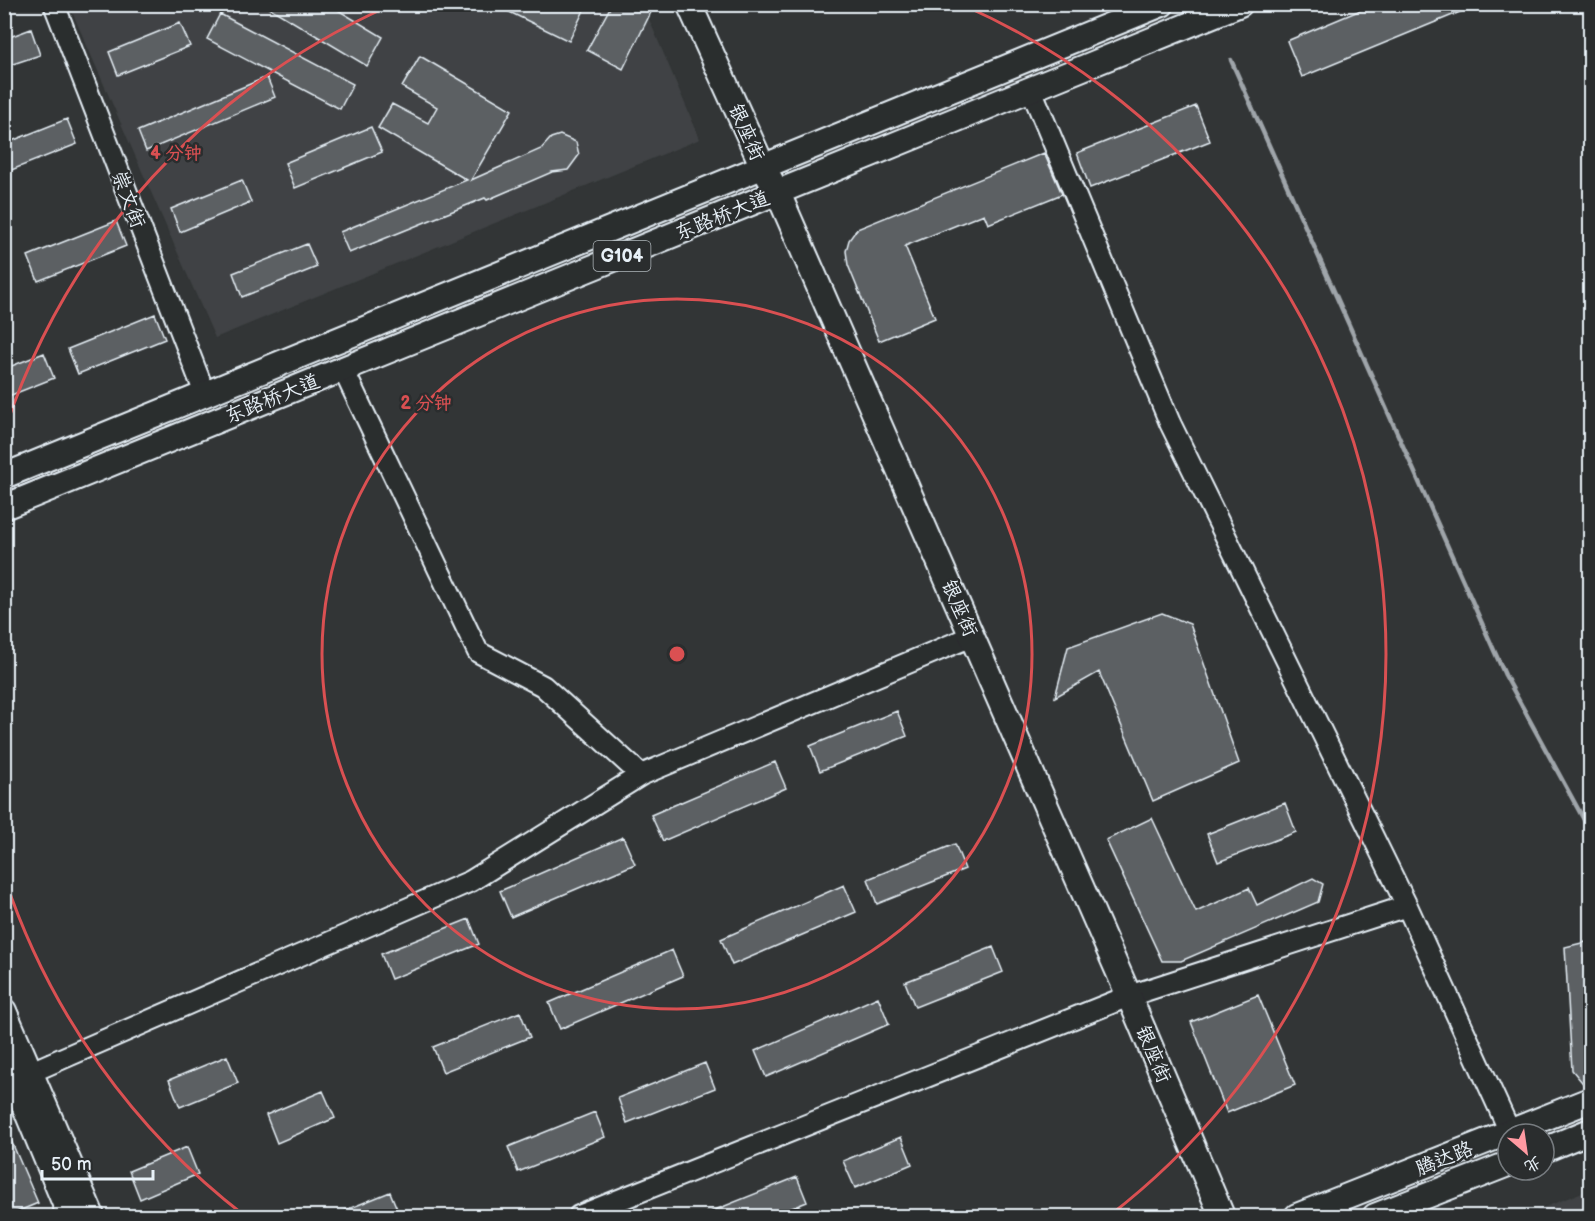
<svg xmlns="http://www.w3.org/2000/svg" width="1595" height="1221" viewBox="0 0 1595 1221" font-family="'Balsamiq Sans','LXGW WenKai TC',sans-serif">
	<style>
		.built { fill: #3f4244 }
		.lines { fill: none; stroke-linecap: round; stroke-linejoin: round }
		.stream { stroke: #9fa5aa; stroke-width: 4.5 }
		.building { fill: #5c6063; stroke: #e8f1f8; stroke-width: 1.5 }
		.minor-casing { stroke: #e8f1f8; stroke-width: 24 }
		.major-casing { stroke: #e8f1f8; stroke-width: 28 }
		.minor { stroke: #2a2d2e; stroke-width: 20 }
		.major { stroke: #2a2d2e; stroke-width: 24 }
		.ring { fill: none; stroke: #da5052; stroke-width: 3 }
		.labels { text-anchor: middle; stroke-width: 5; stroke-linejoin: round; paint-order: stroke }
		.shield { fill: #2a2d2e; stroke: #afb6bb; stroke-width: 1.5 }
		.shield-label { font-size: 18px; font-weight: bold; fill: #e8f1f8 }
		.street-label { font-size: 20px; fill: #e8f1f8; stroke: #2a2d2e }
		.centre { fill: #da5052; stroke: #2a2d2e; stroke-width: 3 }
		.ring-label { font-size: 18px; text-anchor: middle; font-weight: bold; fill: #da5052; stroke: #2a2d2e; stroke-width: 5; stroke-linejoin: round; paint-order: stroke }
	</style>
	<rect width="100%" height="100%" fill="#323536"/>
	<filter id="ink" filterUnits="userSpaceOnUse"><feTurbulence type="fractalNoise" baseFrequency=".0167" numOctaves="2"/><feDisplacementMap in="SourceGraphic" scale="12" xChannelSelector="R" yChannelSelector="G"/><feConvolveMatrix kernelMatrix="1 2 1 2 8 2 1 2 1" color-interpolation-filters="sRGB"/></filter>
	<g filter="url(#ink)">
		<path class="built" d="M69,5H643L700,139L215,338Z
			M1590,1189V1216H1523Z"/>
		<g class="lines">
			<path class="stream" d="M1231,60L1505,675L1589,829"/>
		</g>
		<path class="building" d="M263,4H328L383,37L367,66Z
			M493,4H587L569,41Z
			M612,4H655L623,69L587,50Z
			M1375,4L1477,5L1302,77L1287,41Z
			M220,14L353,84L340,109L207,39Z
			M180,23L190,46L118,75L109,52Z
			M31,29L40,55L4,67V39Z
			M420,56L512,110L471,180L541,149L551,138L560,135L576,142L579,155L568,170L552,172L487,200L485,198L349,253L340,232L467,180L378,128L392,104L428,123L437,107L402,87Z
			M267,77L275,97L146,151L138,131Z
			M1196,106L1210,141L1090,188L1077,153Z
			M67,119L77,144L4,173V144Z
			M371,127L382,152L295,188L285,163Z
			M1044,153L1062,194L988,224L984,214L905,246L935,318L879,341L848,265L846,251L849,240L857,229Z
			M242,180L251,202L180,232L171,209Z
			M116,221L126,246L38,281L28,256Z
			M307,244L317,267L242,297L233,273Z
			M155,314L165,339L78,374L68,349Z
			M44,353L54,378L4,398V369Z
			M1162,613L1190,624L1239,763L1153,801L1099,672L1055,697L1068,647Z
			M897,711L907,736L820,771L810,746Z
			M775,762L786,788L663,841L651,815Z
			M1285,803L1296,832L1218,862L1207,834Z
			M1152,818L1196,912L1249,888L1257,905L1313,878L1323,884L1318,902L1181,961H1162L1106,840Z
			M623,837L635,864L511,917L500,891Z
			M955,844L965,869L877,904L868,879Z
			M844,885L856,912L732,965L721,939Z
			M469,919L479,944L391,979L381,954Z
			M1590,941V1086L1586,1087L1572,1070L1565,947Z
			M993,947L1003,972L915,1007L905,982Z
			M672,950L683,976L560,1029L549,1003Z
			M1258,995L1295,1085L1227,1113L1191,1022Z
			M878,997L889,1024L766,1077L755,1051Z
			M520,1012L530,1037L443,1072L433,1047Z
			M227,1056L238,1083L180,1107L169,1080Z
			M705,1063L715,1088L627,1123L618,1098Z
			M323,1091L335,1118L277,1143L266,1115Z
			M595,1112L605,1137L518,1172L508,1147Z
			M4,1124L38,1203L7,1216H4Z
			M901,1137L912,1164L855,1188L843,1161Z
			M187,1147L198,1174L140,1199L129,1171Z
			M797,1177L807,1202L771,1216H700Z
			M390,1192L400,1216H331Z"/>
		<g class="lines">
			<defs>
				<path id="minor" d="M54,4L205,394
					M1031,89L1170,423L1407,906L1510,1132
					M343,369L478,652L543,686L641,775
					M31,1072L471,881L641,775L972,636
					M579,1216L1129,996L1407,906"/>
				<path id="major" d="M689,4L763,167L778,193L1129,996L1222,1216
					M4,476L1162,4
					M4,507L1240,4
					M4,1011L92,1216
					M4,1057L70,1216
					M1544,1150L1590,1131
					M1297,1216L1590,1100
					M1375,1216L1508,1164"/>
			</defs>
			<use href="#minor" class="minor-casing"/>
			<use href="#major" class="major-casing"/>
			<use href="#minor" class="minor"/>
			<use href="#major" class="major"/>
		</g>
	</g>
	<g class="ring">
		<circle cx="677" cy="654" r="355"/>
		<path d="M245 1216A709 709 0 0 1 5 879M5 429A709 709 0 0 1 389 6M965 6A709 709 0 0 1 1109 1216"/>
	</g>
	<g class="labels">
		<rect class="shield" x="593.5" y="241" width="57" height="30" rx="4.5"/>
		<g class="shield-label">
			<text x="622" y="262">G104</text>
		</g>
		<g class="street-label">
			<text transform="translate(747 132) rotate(66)" y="7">银座街</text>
			<text transform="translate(129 199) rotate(69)" y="7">崇文街</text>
			<text transform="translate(722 215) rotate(-22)" y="7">东路桥大道</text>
			<text transform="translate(272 398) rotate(-22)" y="7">东路桥大道</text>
			<text transform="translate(960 608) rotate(66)" y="7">银座街</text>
			<text transform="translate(1154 1054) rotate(67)" y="7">银座街</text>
			<text transform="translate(1444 1158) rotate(-22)" y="7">腾达路</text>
		</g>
	</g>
	<circle cx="677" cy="654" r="9" class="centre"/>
	<g class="ring-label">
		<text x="176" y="159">4 分钟</text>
		<text x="426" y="409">2 分钟</text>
	</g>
	<rect width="1595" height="1221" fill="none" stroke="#2a2d2e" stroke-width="24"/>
	<rect x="12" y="12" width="1571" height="1197" fill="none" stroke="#e8f1f8" stroke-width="2" filter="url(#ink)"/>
	<g transform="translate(1526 1152) rotate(151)"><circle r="28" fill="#2a2d2e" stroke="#767b7f" stroke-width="1.5"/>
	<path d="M0-4.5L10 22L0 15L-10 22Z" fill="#ff9aa2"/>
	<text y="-9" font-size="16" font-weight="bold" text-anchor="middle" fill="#e8f1f8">北</text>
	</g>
	<path d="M42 1170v9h111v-9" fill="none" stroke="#e8f1f8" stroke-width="3"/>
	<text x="51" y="1170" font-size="18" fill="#e8f1f8" stroke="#2a2d2e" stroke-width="4.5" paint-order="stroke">50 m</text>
</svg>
